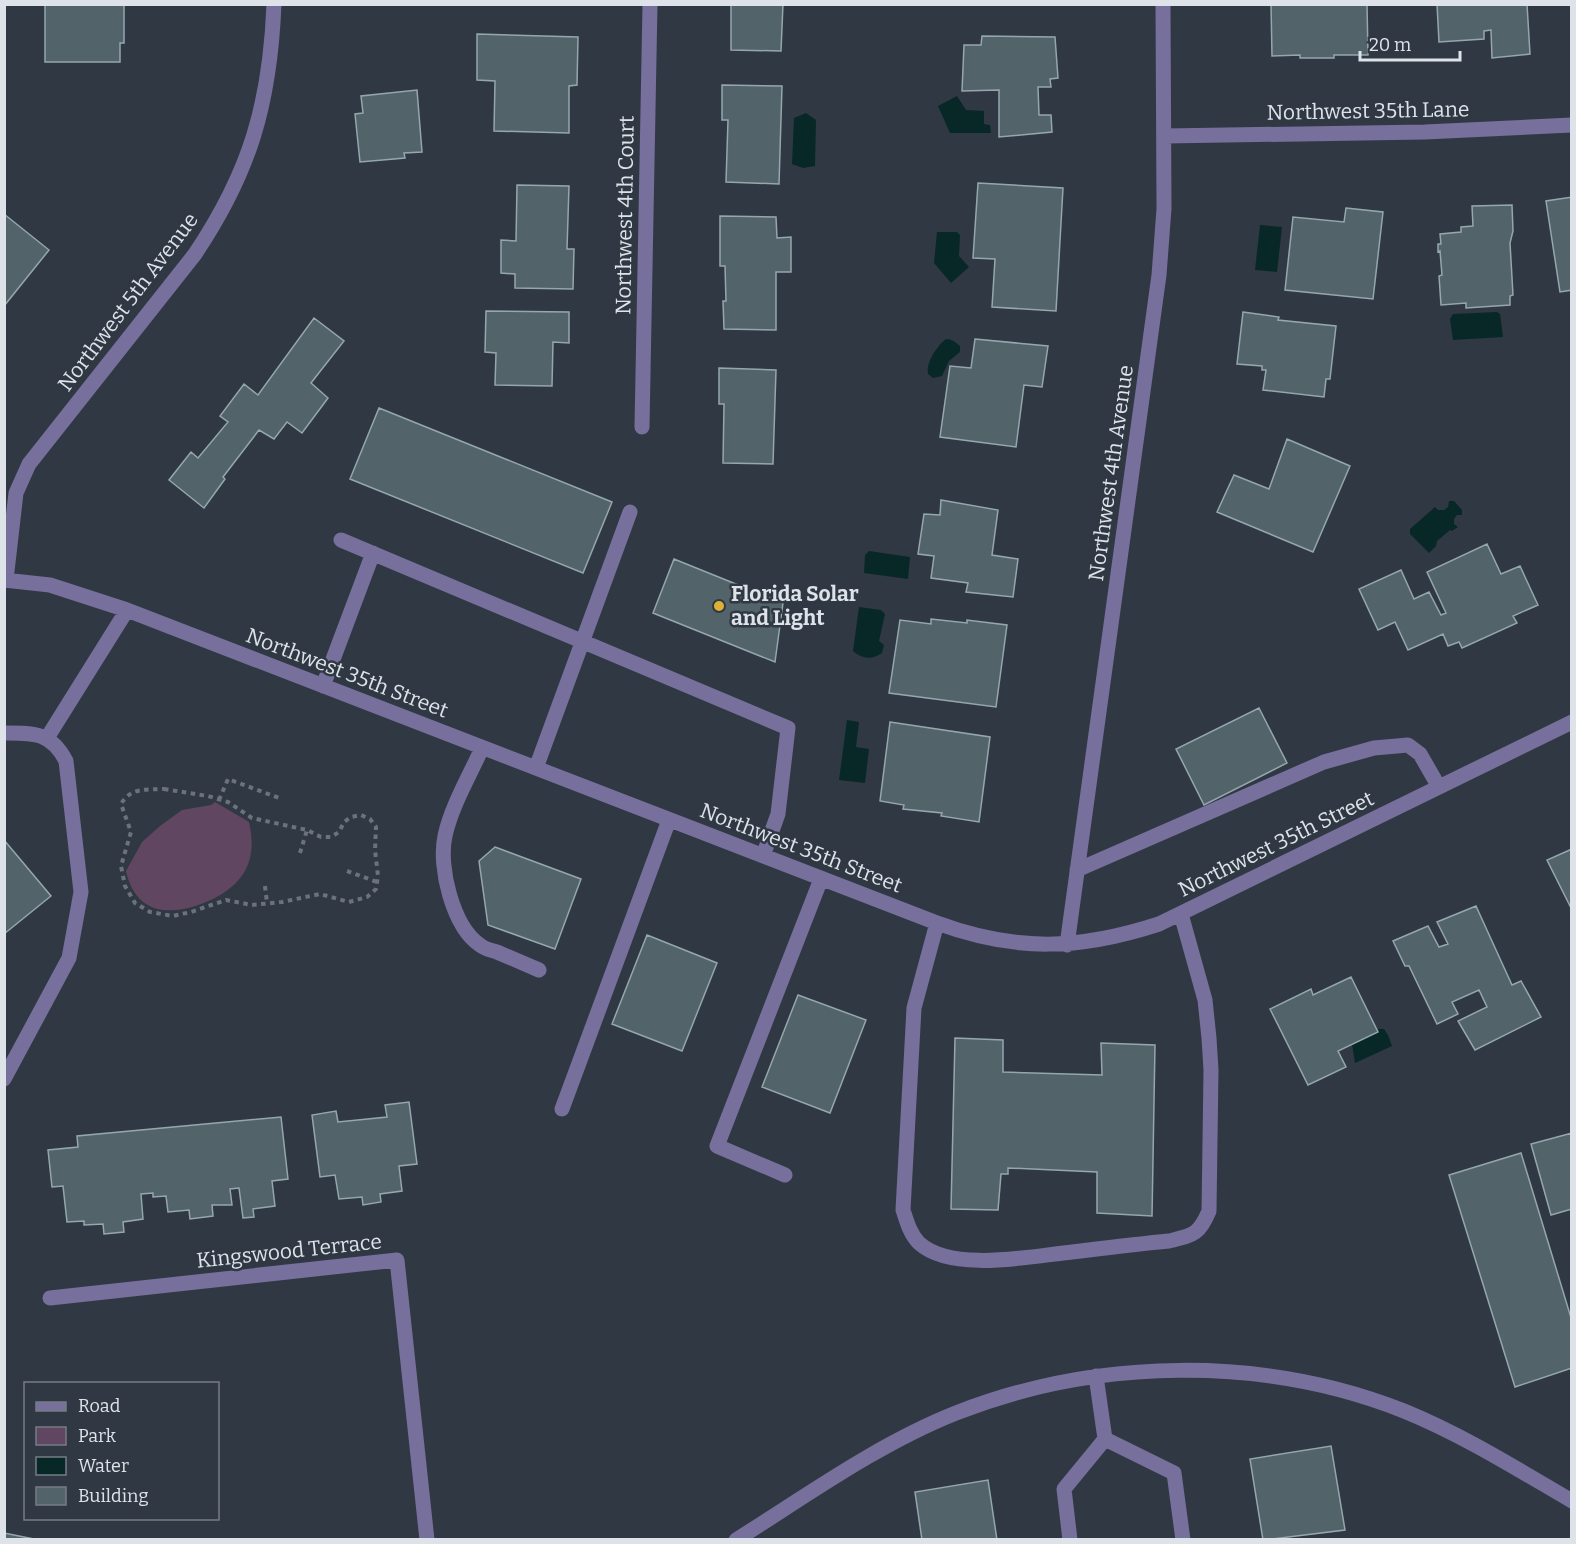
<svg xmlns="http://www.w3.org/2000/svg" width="1576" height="1544" viewBox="0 0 1576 1544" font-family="Bitter,serif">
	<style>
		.green { fill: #614661 }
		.water { fill: #082827 }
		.building { fill: #53636a; stroke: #95a7ae; stroke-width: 1.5 }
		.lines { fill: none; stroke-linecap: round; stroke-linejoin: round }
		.path { stroke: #6b727c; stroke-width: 4; stroke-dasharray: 4.5 4.5; stroke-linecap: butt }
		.minor { stroke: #776f9c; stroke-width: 15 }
		.poi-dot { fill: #ddb133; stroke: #303843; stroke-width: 2 }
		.labels { text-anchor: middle; stroke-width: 5; stroke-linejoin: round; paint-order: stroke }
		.street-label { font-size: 21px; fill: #dee3ea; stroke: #303843 }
		.poi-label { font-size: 21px; font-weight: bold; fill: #dee3ea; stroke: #303843; text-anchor: start }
	</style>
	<rect width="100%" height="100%" fill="#303843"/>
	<path class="green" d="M215,802L249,822C259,865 240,889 201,904C166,917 135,912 126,871L142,842L160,826L182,810L211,805Z"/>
	<path class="water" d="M957,96L966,110L984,111V124L990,125L991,133H950L938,106Z
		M806,113L816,120L815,166L803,168L792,164L794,118Z
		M1260,225L1282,227L1277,272L1255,270Z
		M937,232H957L960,235L959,256L969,267L951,283L934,263Z
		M1497,312L1500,314L1503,337L1453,340L1450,319L1453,314Z
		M946,339C952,339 955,342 960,346V352L949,361L942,376L933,378L928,374C926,362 937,346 946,339Z
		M1449,501H1454L1462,510V515H1457L1454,519V524L1458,527L1452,531L1450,530L1437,541L1436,546L1429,553L1410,534V529L1435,507L1438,510H1444L1448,507Z
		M869,551L910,557L908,579L864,573L865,555Z
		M859,607L881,610L885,614L879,641L884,645L882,653C872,660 862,659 853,651Z
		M847,720L859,722L856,747L869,749L865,783L839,780Z
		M1379,1029H1384L1388,1035L1392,1046L1355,1063L1352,1044L1373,1030Z"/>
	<path class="building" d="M45,4H124V43H120V62H45Z
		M731,4H783L781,51L731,50Z
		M1271,4H1367L1368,55H1334V58H1300V55L1272,56Z
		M1437,4H1527L1530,54L1492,58L1491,30L1484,31V39L1439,42Z
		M477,34L578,37L577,85L569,86V133L494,131L495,81L477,80Z
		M982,36L1055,37L1058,78L1050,79L1051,87H1038L1039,115H1051L1052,132L999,137V90L962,91L964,45H981Z
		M722,85L782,86L779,184L726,182L728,120H722Z
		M417,90L422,152L404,153L405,158L360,162L355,114L363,113L361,96Z
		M978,183L1063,188L1056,311L992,307L995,259L973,258Z
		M517,185L569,186L567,249H574L573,289L515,288V274L501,273V240L516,241Z
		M1572,197V290L1560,292L1546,201Z
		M1512,205L1513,231L1510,243L1513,295L1510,296V305L1466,308V303L1441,305L1439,276L1442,275L1440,251L1438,252V244H1441L1440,234L1461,232V227L1473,226L1472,206Z
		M1346,208L1383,212L1373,299L1285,290L1293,217L1344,222Z
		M4,214L49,250L4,306Z
		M720,216L776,217L777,238L791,237V272H776V330L724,329L723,301H726L725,266H720Z
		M486,311L569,312V343L553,342L552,386L495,385L496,353L485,352Z
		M1243,312L1279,317L1278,320L1336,326L1330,379H1326L1324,397L1263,390L1266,370H1262V366L1237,364Z
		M314,318L344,341L311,383L328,398L302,433L287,422L274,439L259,430L223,477L225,479L204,508L169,480L191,452L198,458L228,422L220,416L244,384L258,395Z
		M975,339L1048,346L1042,387L1024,385L1016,447L940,437L950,366L971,368Z
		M719,368L776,370L773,464L723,463L724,404H719Z
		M379,408L612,502L583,573L350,479Z
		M1287,439L1350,466L1313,552L1217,512L1234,475L1269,489Z
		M941,500L998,510L992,555L1018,559L1013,597L966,592L968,583L931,578L934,556L918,554L924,514L940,515Z
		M1487,544L1501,574L1520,566L1538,605L1513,616L1517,623L1462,648L1459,642L1448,646L1443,634L1408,650L1395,622L1378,630L1359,589L1401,570L1414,599L1429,592L1441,615L1446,613L1427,572Z
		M674,559L783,603L775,662L653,613Z
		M931,619L967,623V620L1007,625L996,707L889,693L900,620L931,624Z
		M1259,708L1287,763L1204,805L1176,749Z
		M890,722L990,737L979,822L941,816L942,813L903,809L904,805L880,801Z
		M4,840L51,896L4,934Z
		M495,847L581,879L555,949L488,925L479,861Z
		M1572,849V910L1547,860Z
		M1476,906L1512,985L1521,981L1541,1017L1475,1050L1458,1021L1487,1007L1479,990L1452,1002L1458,1014L1437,1024L1409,966H1405L1393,941L1428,926L1439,947L1448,944L1437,922Z
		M647,935L717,963L682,1051L612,1024Z
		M1351,977L1378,1032L1338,1051L1346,1067L1308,1085L1270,1009L1311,989L1313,995Z
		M798,995L866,1020L830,1113L762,1087Z
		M955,1038L1003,1040V1072L1102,1075L1101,1043L1155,1045L1152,1216L1097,1213V1172L1008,1168V1174H1001L998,1210L951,1209Z
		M409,1102L417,1164L399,1166L402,1191L380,1194L381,1202L363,1205L362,1197L339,1199L335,1175L320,1177L312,1115L336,1111L338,1122L387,1117L385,1105Z
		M281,1117L288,1179L272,1181L275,1206L253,1209L254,1217L243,1218L239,1188L230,1189L232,1205H212L213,1216L190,1219L189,1210L168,1212L166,1196L153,1197V1193L141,1194L143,1219L123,1222L124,1232L104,1234L103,1224L84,1225V1221L67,1222L63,1186L52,1187L48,1150L78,1147L77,1136Z
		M1572,1133V1209L1551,1215L1531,1144Z
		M1521,1153L1572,1321V1368L1515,1387L1449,1175Z
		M1331,1446L1345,1530L1263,1540L1250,1459Z
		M988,1480L997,1540H922L915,1492Z
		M4,1533L39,1540H4Z"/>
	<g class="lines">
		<path class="path" d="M164,789L208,796L228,802L252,818L307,830L321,837H331L339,832L344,822L351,817L361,815L370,819L376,827L375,850L378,876L376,889L367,897L349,902L320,894L282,902L252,905L226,900L191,912L173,916L150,912L135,903L125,886L121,866L131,832L121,804C131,787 146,790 164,789Z
			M219,800L228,779L279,798
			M300,853L307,830
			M347,871L377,882
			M265,886L267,903"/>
		<path class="minor" d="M1165,136L1425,132L1572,125
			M642,427L650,4
			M341,540L788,728L778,814L763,856
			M4,580L50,585L127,610L937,923C1016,952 1079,950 1159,924L1572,722
			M6,580L16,493L29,464L195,254C250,172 270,104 274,4
			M323,686L373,553
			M4,733C34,733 51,732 66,761L81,892L69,958L4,1079
			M47,738L127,610
			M482,748C470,775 451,807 445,836C438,867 453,927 480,945C484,949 491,950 497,952C511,958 525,964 539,970
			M536,768L630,512
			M1077,870L1324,762L1374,748L1408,745L1420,754L1439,787
			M937,923L914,1008L903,1210C907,1222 910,1234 919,1243C952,1273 1032,1256 1072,1252C1105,1248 1137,1244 1169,1241C1193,1235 1199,1235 1209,1211L1211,1070L1209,1038L1205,1000L1181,914
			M1067,945L1159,275L1164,209L1163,4
			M562,1109L669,820
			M785,1175L717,1146L821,879
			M50,1298L397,1260L427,1540
			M1105,1439L1174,1473L1183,1540
			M736,1540C806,1496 878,1444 956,1413C1096,1358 1263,1355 1404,1411C1463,1435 1517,1469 1572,1501
			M1070,1540L1064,1489L1105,1439L1096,1376"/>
	</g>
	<circle class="poi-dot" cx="719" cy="606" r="6"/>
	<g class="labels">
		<g class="street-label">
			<text transform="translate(1368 111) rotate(-1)" y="7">Northwest 35th Lane</text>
			<text transform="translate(625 215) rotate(-89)" y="7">Northwest 4th Court</text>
			<text transform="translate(128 302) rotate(-53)" y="7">Northwest 5th Avenue</text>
			<text transform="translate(1111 473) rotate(-82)" y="7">Northwest 4th Avenue</text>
			<text transform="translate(347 673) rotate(21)" y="7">Northwest 35th Street</text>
			<text transform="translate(1276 844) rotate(-26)" y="7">Northwest 35th Street</text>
			<text transform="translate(801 848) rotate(21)" y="7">Northwest 35th Street</text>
			<text transform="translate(289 1251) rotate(-6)" y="7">Kingswood Terrace</text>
		</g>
		<g class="poi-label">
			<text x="731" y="601">Florida Solar<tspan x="731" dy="24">and Light</tspan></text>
		</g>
	</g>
	<rect width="1576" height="1544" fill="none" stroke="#dee3ea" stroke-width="12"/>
	<rect x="24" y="1382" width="195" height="138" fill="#303843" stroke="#767c86" stroke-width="1.5"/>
	<rect x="36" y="1402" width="30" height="9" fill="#776f9c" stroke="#767c86" stroke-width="1.5"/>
	<text x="78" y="1412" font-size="18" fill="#dee3ea">Road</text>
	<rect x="36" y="1427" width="30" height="18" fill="#614661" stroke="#767c86" stroke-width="1.5"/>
	<text x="78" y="1442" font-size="18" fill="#dee3ea">Park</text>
	<rect x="36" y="1457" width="30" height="18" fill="#082827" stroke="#767c86" stroke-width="1.5"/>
	<text x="78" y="1472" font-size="18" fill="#dee3ea">Water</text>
	<rect x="36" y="1487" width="30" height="18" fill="#53636a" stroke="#767c86" stroke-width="1.5"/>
	<text x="78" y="1502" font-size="18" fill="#dee3ea">Building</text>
	<path d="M1360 51v9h100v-9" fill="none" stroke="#dee3ea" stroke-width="3"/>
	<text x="1369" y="51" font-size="18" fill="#dee3ea" stroke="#303843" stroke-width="4.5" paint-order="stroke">20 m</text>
</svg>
